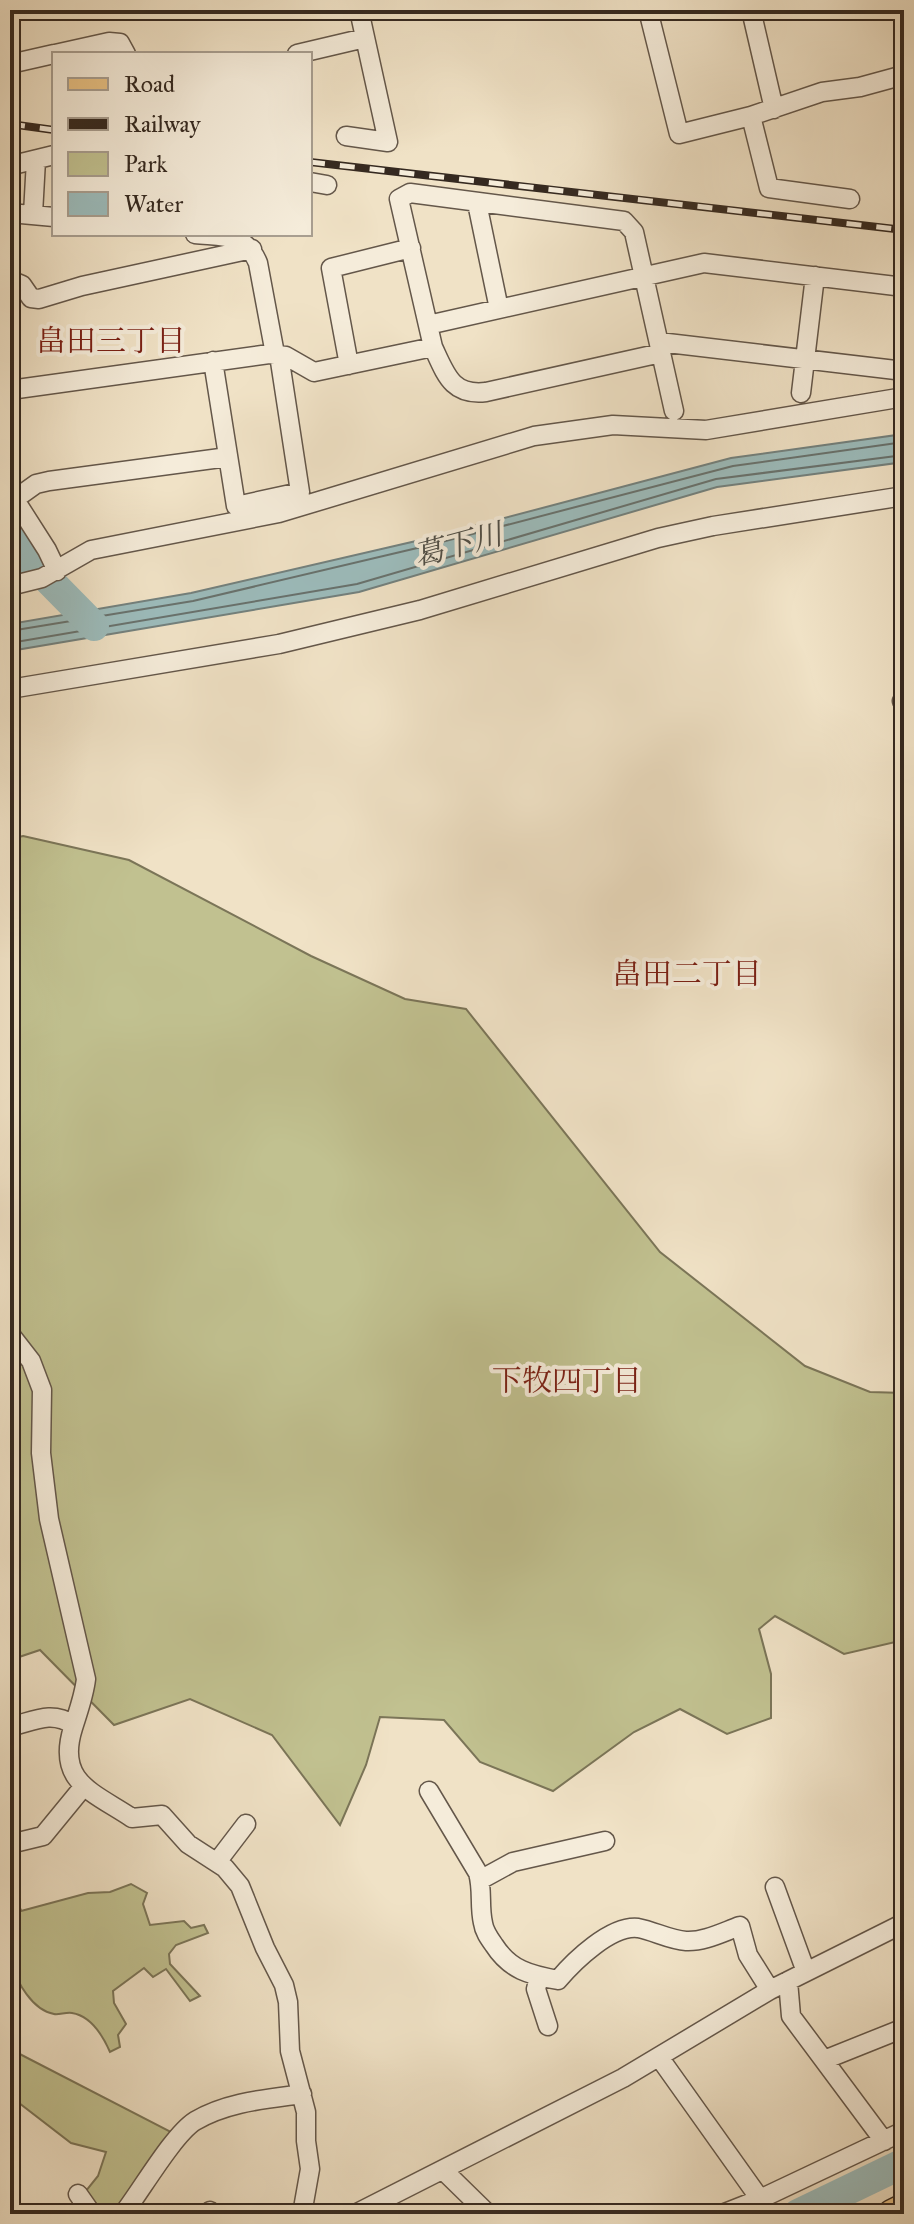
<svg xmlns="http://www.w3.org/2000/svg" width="914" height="2224" viewBox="0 0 914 2224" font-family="'IM FELL Great Primer','Noto Serif JP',serif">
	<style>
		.green { fill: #c1c190; stroke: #7b7558; stroke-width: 2 }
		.water { fill: #9cbcbc; stroke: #73817e; stroke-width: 2 }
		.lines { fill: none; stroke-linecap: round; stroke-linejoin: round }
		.shore { stroke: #68726e; stroke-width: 2 }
		.river { stroke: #9cbcbc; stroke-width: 30 }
		.minor-casing { stroke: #64574a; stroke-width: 21 }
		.primary-casing { stroke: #352920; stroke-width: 31 }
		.minor { stroke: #f5ecda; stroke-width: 18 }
		.primary { stroke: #e8c183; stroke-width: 28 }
		.rail-casing { stroke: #352920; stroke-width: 8 }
		.rail { stroke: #f5ecda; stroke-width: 5; stroke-dasharray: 15; stroke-linecap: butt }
		.labels { text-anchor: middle; stroke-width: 8; stroke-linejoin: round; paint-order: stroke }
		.neighbourhood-label { font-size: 30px; fill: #7a1f14; stroke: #f5ecda }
		.water-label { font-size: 30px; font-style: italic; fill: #4f4e47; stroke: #f5ecda }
	</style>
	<rect width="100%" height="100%" fill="#f0e2c6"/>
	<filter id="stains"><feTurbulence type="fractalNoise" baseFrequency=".0025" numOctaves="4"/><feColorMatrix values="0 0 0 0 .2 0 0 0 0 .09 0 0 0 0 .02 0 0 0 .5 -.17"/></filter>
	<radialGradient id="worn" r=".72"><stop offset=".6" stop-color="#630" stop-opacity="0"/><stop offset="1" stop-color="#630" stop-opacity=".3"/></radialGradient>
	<path class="green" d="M23,836L129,860L311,956L405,999L466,1009L660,1252L805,1366L870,1392L904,1393V1640L844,1654L775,1616L759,1629L771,1674V1718L727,1734L680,1709L634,1732L553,1791L480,1762L444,1720L380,1717L366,1765L340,1825L272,1735L190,1699L114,1725L40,1650L10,1660V839Z
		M10,1875L21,1911L88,1893L110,1892L131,1884L147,1893L143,1904L150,1925L184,1921L191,1928L204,1925L208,1933L176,1945L169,1954L170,1964L200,1996L190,2001L166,1969L153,1977L144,1968L113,1991L114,2003L126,2024L118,2035L120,2047L110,2052C103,2036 91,2016 72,2013C66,2012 59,2015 54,2014C32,2010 17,1982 11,1963C5,1944 10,1897 10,1875Z
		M10,2049L173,2133L116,2214H97L85,2192L98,2176L106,2152L71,2143L10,2096Z"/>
	<path class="water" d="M904,434V462L717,487L359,592L10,651V624L191,593L429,538L731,458Z"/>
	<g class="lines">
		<path class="shore" d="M10,631L193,601L430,545L733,466L904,442
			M10,643L357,584L716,479L904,455"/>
		<path class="river" d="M10,531L32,563L94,626
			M798,2214L904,2163"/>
		<defs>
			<path id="minor" d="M648,10L679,134L751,116L822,92L860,87L904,75
				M751,10L774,109
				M55,54L109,42L120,43L126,54
				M297,54L365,38
				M10,64L54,54
				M751,116L769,188L850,199
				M346,136L388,142L359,10
				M10,155L17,164L54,155
				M310,182L327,185
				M477,203L499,309
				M10,213L54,217
				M33,214L36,160
				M195,234C223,237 246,233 258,263L275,354
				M10,280L22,285L31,298L39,299L82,286L252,249
				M428,325L704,263L904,287
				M659,342L904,371
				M661,353L486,392C452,396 446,375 433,347L399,199L410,193L624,221L634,232L674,411
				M213,361L236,506L300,492L279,355
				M349,365L331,268L411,248
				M10,390L269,354L286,356L314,372L433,347
				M801,393L815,276
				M10,492L47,550L57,571
				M15,499L36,484L49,481L228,457
				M10,586L42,578L91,550L279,513L534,436L613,425L706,430L904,397
				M10,689L279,644L420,610L658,538L713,526L904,496
				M902,701L904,700
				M10,1334L31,1361L42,1390L41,1453L49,1519L86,1679C84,1696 78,1712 73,1728C56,1782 93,1792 132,1818L162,1815L188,1844L225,1868L240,1886L265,1948L284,1985L288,2002L290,2051L306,2112V2141L310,2169L302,2214
				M10,1727C34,1721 51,1710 74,1725
				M429,1791L478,1873C483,1890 479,1906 483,1923C484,1931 489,1938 494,1945C510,1970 530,1975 558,1980C574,1961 611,1925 638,1928C654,1931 670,1940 686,1941C704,1942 723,1932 740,1926L748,1955L770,1990
				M10,1844L43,1836L84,1786
				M217,1862L246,1824
				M480,1880L513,1862L605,1841
				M775,1887L806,1972
				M539,1977L536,1989L548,2026
				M788,1981L791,2016L884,2141
				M659,2057L760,2199
				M824,2060L899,2030
				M443,2170L488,2214
				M78,2194L92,2214
				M10,2202L13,2214
				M210,2211L212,2214
				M123,2214C141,2191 173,2135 195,2121C227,2102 266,2099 302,2094
				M355,2214L623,2078L770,1990L904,1923
				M722,2214L760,2199L904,2131"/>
			<path id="primary" d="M892,2214L904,2208"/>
		</defs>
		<use href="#minor" class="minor-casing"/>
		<use href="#primary" class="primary-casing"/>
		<use href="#minor" class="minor"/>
		<use href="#primary" class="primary"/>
		<defs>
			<path id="rail" d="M10,124L54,130
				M310,162L904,230"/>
		</defs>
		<use href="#rail" class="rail-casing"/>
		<use href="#rail" class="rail"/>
	</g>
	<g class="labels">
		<g class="neighbourhood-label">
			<text x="111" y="351">畠田三丁目</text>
			<text x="687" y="984">畠田二丁目</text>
			<text x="567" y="1391">下牧四丁目</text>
		</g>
		<g class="water-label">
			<text transform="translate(458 545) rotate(-15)" y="10">葛下川</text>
		</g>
	</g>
	<rect width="914" height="2224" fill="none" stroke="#f0e2c6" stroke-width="40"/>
	<rect x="12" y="12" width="890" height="2200" fill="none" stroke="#352920" stroke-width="4"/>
	<rect x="20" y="20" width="874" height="2184" fill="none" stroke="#352920" stroke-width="2"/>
	<rect x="52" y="52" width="260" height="184" fill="#f5ecda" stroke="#a89e90" stroke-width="2"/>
	<rect x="68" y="78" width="40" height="12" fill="#e8c183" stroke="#a89e90" stroke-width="2"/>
	<text x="124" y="92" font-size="24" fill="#352920">Road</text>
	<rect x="68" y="118" width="40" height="12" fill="#352920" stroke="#a89e90" stroke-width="2"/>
	<text x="124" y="132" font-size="24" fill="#352920">Railway</text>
	<rect x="68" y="152" width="40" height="24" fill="#c1c190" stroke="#a89e90" stroke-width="2"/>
	<text x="124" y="172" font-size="24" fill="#352920">Park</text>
	<rect x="68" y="192" width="40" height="24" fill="#9cbcbc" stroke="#a89e90" stroke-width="2"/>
	<text x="124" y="212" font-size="24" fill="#352920">Water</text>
	<rect width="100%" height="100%" filter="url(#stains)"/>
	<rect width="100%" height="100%" fill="url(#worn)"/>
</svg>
